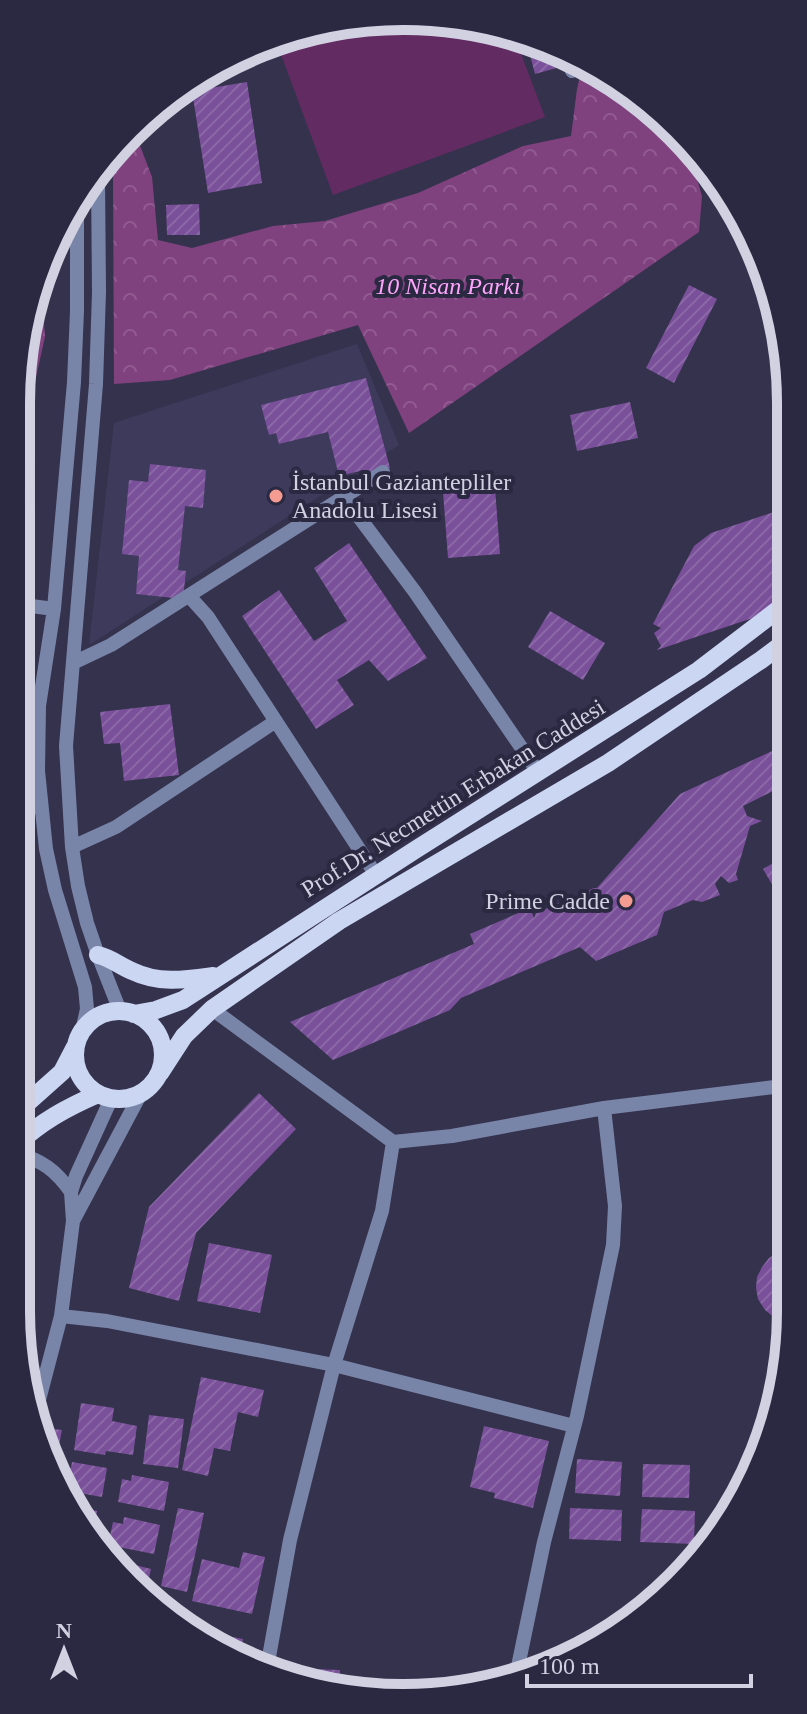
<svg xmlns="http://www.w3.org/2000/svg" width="807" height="1714" viewBox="0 0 807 1714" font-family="'Times New Roman',serif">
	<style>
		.built { fill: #3e3a5c }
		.forest { fill: url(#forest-crowns) }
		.garden { fill: #622b62 }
		.building { fill: url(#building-hatch) }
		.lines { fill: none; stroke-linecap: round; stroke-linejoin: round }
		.minor { stroke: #7985a8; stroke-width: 14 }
		.major { stroke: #cbd6f3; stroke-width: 18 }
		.poi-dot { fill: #f59c92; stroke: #2b2842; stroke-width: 3 }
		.labels { text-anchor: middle; stroke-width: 8; stroke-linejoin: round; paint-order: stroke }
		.park-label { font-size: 24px; font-style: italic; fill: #fea5fb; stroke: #2b2842 }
		.poi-label { font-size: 24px; fill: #d2d1e2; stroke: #2b2842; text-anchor: start }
		.street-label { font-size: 24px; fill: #d2d1e2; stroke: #2b2842 }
		.rim { fill: none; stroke: #d2d1e2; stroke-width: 10 }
	</style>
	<defs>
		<pattern id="forest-crowns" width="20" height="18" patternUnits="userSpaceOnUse" patternTransform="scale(2)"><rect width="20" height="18" fill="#80417f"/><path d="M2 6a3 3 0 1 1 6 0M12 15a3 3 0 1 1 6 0" fill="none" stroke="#915b91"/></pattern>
		<pattern id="building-hatch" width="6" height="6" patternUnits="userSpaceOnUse" patternTransform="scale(2)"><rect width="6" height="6" fill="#795099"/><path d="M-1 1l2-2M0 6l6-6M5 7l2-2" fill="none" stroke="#8b68a7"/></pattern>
	</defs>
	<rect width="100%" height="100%" fill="#35324d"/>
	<path class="built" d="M357,344L399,445L89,645L114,423Z"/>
	<path class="forest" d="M583,63L640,96L686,142L702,196L699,232L409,433L358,325L170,380L114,384L113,163L122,145L139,143L152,177L158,240L192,248L273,226L325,221L418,193L523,146L571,136L577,89Z
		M41,278L45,337L16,466V403Z"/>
	<path class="garden" d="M404,16L515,38L545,117L333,195L276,41Z"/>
	<path class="building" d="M526,40L554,47L560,67L535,74Z
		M247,82L262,183L208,193L192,91Z
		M199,204L200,235H167L166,205Z
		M689,285L717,299L674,383L646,368Z
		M366,378L390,468L365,474L364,470L339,476L328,432L279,444L276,433L269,435L261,405Z
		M630,402L638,438L577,451L570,415Z
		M150,464L206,470L203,508L185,506L178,570L186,571L183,599L136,594L139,556L122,554L129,480L148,482Z
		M495,488L500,554L448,558L443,492Z
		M788,505V588L777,610L657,650L661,646L654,633L661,628L653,624L694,546L711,533L780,510Z
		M349,543L427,658L388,681L369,660L337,680L354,705L316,729L242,616L279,590L314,641L347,621L314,568Z
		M550,611L605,643L583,680L528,647Z
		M170,704L179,775L124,781L120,743L104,744L100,712Z
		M789,743V783L743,806L747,816L762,821L750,826L736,874L738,880L729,883L721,876L715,884L720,895L702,902L693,900L664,912L657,935L596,961L580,947L461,998L450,1010L333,1060L290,1022L474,944L470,934L530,908L534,918L536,913L594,888H597L680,794Z
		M789,854L790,904L783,903L763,869Z
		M259,1093L296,1129L196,1233L179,1301L129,1288L149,1207Z
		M209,1243L272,1255L260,1313L197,1301Z
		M789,1249H791V1311L789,1322H787L775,1318L765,1310L758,1299L756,1288L757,1277L762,1267L769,1258L778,1252Z
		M201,1377L264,1390L258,1417L238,1412L230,1451L214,1448L208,1476L182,1470Z
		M81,1403L114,1408L112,1421L137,1426L133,1455L106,1451L105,1455L74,1450Z
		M149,1415L184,1419L178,1468L143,1464Z
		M484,1426L549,1441L533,1508L494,1498L495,1493L470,1487Z
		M48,1428L62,1430L59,1445L46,1442Z
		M577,1459L622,1462L620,1496L575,1493Z
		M72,1462L107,1468L102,1497L67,1491L59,1478L61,1467L71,1468Z
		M643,1464L690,1465L689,1498L642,1497Z
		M132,1475L169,1482L164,1511L118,1502L122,1479L131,1481Z
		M75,1507L97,1511L92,1539Z
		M178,1508L204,1513L187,1592L161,1586Z
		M570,1508L622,1510L621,1541L569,1539Z
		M642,1509L695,1511L694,1544L640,1542Z
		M124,1517L160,1525L154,1554L108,1545L113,1522L123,1524Z
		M243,1552L265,1557L252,1614L192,1601L202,1559L239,1568Z
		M115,1560L151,1569L146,1590L114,1563Z
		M190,1629L243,1639L239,1657L209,1646Z
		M313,1669L340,1670L339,1691L327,1690L313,1685Z"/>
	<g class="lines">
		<path class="minor" d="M567,54L572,71
			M98,177L99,292L96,384L66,746L72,847L78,886L87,923L98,955L120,1011
			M77,209V311L74,382L54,609L39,706L38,771L46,849L55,890L85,987L87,1009L82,1031
			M344,497L415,592L538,772
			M189,596L208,617L376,875
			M16,604L54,609
			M73,663L111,645L383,472
			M16,807L40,808
			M72,847L116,827L276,721
			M212,1009L393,1142L452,1136L604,1108L790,1085
			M16,1155C41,1158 57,1172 71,1192
			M73,1221L140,1095
			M61,1316L107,1321L334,1365L574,1426
			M34,1419L61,1316L73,1221L71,1192L76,1176L111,1099
			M267,1668L290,1540L334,1365L382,1211L393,1142
			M516,1676L544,1542L577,1416L613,1245L615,1206L604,1108"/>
		<path class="major" d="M98,955C111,958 120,966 132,971C159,984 184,980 213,976
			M75 1055a44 44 0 1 1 88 0a44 44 0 1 1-88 0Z
			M134,1014L156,1010L183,1000L415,850L699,670L788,602
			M160,1073L184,1036L212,1009L339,921L608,763L761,660L789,639
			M16,1113L62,1072L75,1047
			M16,1145C42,1121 66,1108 98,1094"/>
	</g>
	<g class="poi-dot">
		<circle cx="276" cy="496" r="8"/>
		<circle cx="626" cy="901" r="8"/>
	</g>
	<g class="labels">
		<g class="park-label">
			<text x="448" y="294">10 Nisan Parkı</text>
		</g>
		<g class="poi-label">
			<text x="292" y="490">İstanbul Gaziantepliler<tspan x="292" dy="28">Anadolu Lisesi</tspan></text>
			<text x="610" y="909" text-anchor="end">Prime Cadde</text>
		</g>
		<g class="street-label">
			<text transform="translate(453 798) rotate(-32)" y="8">Prof.Dr. Necmettin Erbakan Caddesi</text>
		</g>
	</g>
	<path d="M0 0H807V1714H0ZM403 30H404A373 373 0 0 1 777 403V1311A373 373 0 0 1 404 1684H403A373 373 0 0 1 30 1311V403A373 373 0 0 1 403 30Z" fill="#2b2842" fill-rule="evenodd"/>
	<path class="rim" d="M403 30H404A373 373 0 0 1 777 403V1311A373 373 0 0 1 404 1684H403A373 373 0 0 1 30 1311V403A373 373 0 0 1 403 30Z"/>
	<g transform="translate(64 1650)" stroke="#2b2842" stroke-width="6" paint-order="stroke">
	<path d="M0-6L14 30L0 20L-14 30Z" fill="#d2d1e2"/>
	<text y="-12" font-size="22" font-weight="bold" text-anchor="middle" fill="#d2d1e2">N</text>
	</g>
	<path d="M527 1674v12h224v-12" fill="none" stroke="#d2d1e2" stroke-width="4"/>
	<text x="539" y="1674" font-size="24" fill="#d2d1e2" stroke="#2b2842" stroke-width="6" paint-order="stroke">100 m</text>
</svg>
